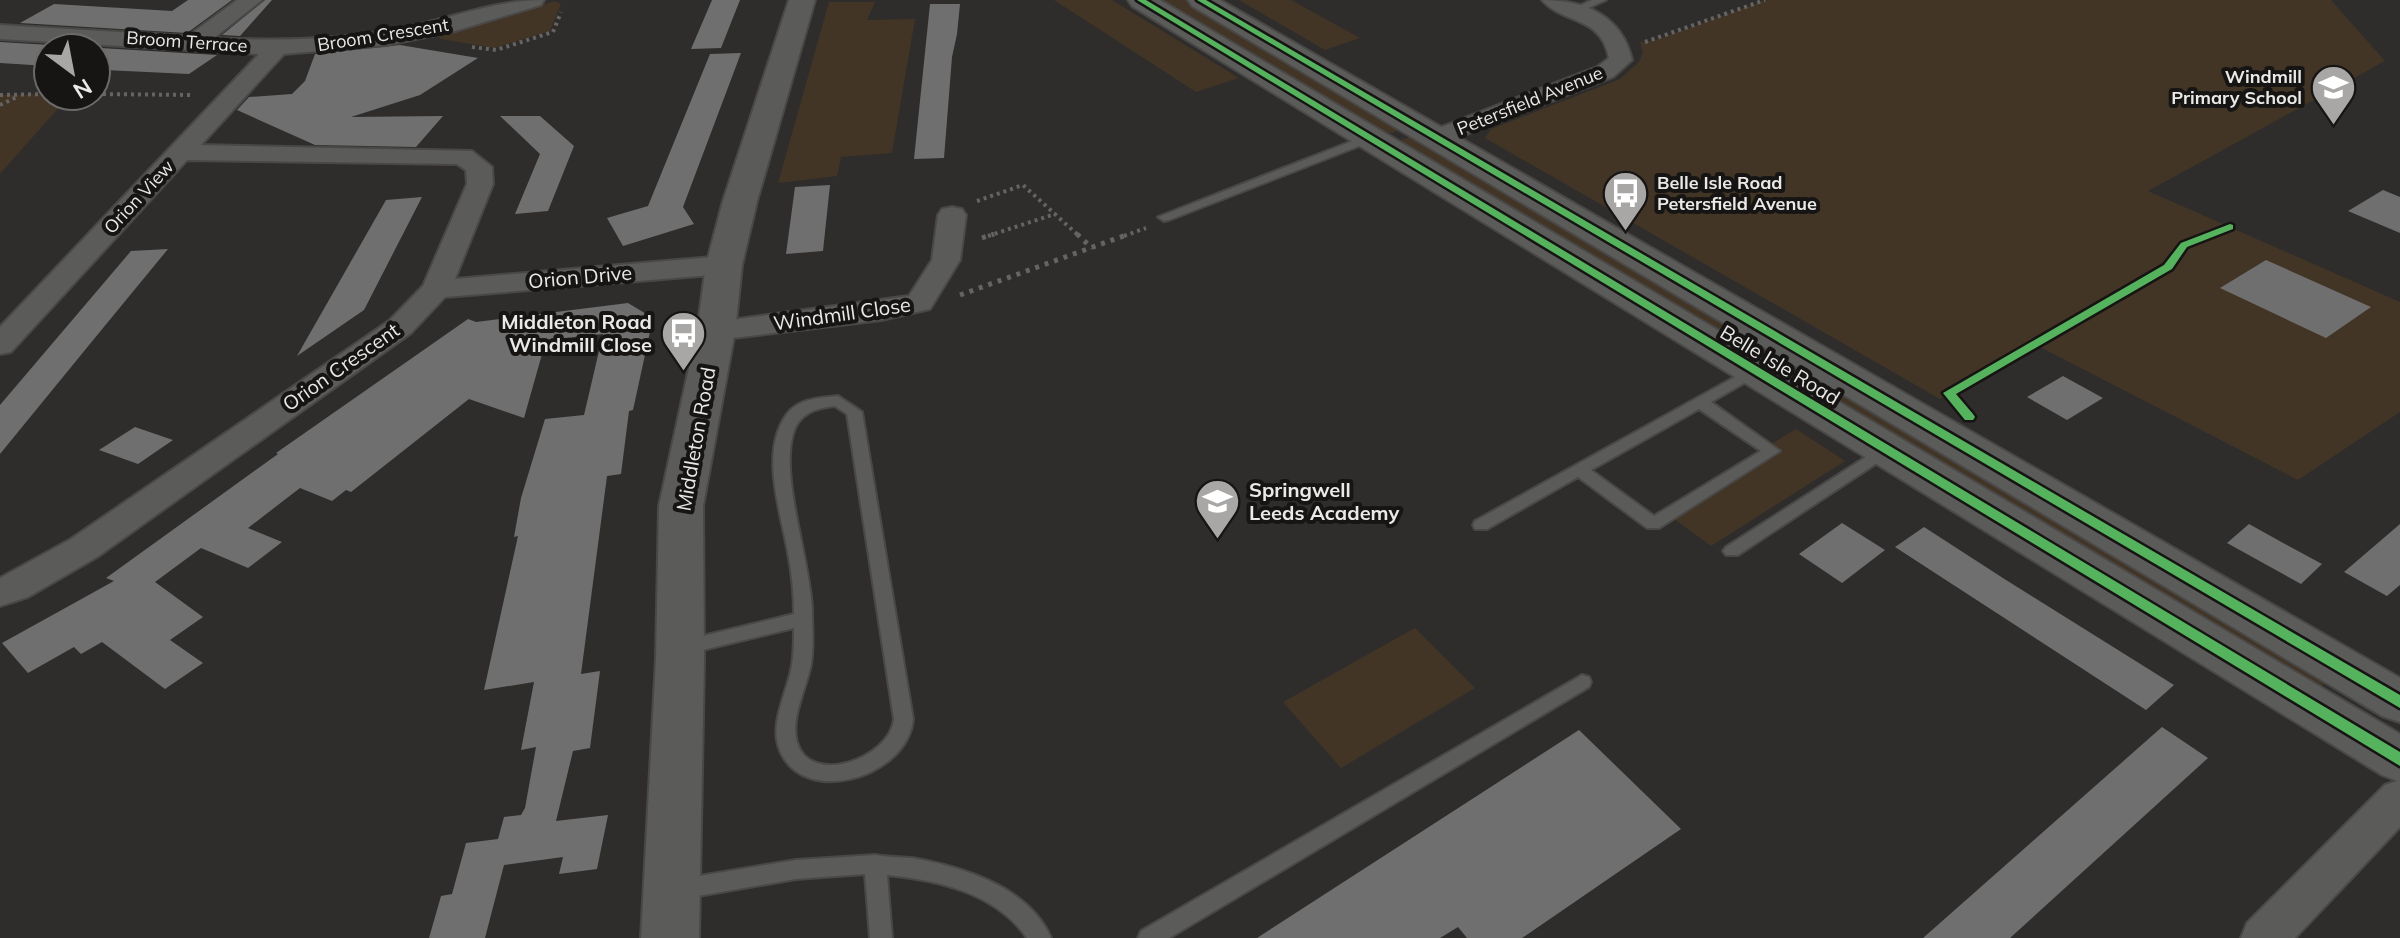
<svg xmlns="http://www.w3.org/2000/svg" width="2400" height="938" viewBox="0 0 2400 938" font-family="Mulish,sans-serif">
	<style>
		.green { fill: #423526 }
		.building { fill: #706f6f }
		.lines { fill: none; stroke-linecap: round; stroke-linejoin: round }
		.service-casing { stroke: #494847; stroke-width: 4 }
		.minor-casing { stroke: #494847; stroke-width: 4 }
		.tertiary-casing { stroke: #494847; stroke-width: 4 }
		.path-far1 { stroke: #656463; stroke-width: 4; stroke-dasharray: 3 4; stroke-linecap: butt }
		.path { stroke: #656463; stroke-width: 5; stroke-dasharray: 4 6; stroke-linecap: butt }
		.service { fill: #5b5b5a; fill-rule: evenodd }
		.minor { fill: #5b5b5a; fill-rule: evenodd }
		.tertiary { fill: #5b5b5a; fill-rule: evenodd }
		.cycleway-casing { stroke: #161514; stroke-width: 5 }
		.cycleway { fill: #56b35d; fill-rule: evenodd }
		.labels { text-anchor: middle; stroke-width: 8; stroke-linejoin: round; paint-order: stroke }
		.far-street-label { font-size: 18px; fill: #eae9e7; stroke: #161514 }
		.far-poi-label { font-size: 18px; font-weight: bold; fill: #eae9e7; stroke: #161514; text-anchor: end }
		.street-label { font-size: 20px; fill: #eae9e7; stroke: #161514 }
		.poi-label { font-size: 20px; font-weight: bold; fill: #eae9e7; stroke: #161514; text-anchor: end }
	</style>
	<rect width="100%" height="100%" fill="#2e2d2c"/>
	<path class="green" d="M1054,0H1112L1239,78L1196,92Z
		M1162,0H1189L1401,129L1392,133L1380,132Z
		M1239,0H1291L1360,38L1325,50Z
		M1765,0H2331L2385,61L2148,191L2400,302V412L2298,480L2034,344L1940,399L1485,138L1491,129L1620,79L1639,62L1643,53L1640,42L1656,40Z
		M555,1L561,4L550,31L495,48L440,39L439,36Z
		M829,2H875L867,20L915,19L892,153L841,157L837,176L778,183Z
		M48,94L69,96L0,174V95Z
		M1411,137L1420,138L1828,381L1814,389L1793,380L1403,144L1402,139Z
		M1844,392L2335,674L2314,693L1835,400Z
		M1796,429L1845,461L1711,546L1662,510Z
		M1415,628L1475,688L1341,768L1283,702Z"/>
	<path class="building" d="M188,0H232L187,33L20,23L54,4L172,11Z
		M265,0H272L240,36L222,35Z
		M712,0H740L721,48L691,49Z
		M930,4H960L957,34L952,57L944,158L914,159Z
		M0,42L217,55L189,74L104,70L96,69V48H48V66L0,63Z
		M400,45L478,58L420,95L351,117L443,116L416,147L315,145L237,110L249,97L292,94L305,81L315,54Z
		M741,53L683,207L694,224L623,246L607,218L648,206L710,54Z
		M500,116H540L574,146L548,211L515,214L540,154Z
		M830,185L823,251L786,254L795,187Z
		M2383,190L2400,197V233L2348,211Z
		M422,197L364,310L297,356L386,200Z
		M168,249L94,339L0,454V405L131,251Z
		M2266,260L2371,307L2326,338L2220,288Z
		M628,303L653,318L633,410L629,411L621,474L607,476L581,674L600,671L590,748L573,751L556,821L608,815L597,869L559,874L563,857L504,865L485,938H429L441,896L452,894L466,843L498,839L504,817L521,815L525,808L536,747L521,750L534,682L484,690L518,536L514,537L521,498L545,419L584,415L603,334L546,340L524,418L469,399L351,492L346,490L332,501L300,488L248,528L282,542L248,568L201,548L155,582L203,617L170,640L203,663L165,689L102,642L81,654L74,647L28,673L2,643L114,581L106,578L278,454L276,453L468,319L476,322Z
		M2063,376L2103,398L2067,420L2027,397Z
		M135,427L173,440L138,464L99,450Z
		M1842,523L1885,550L1842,583L1799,554Z
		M2249,524L2285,544L2322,564L2301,584L2227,543Z
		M2400,524V585L2387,596L2344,572Z
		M1924,527L2006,580L2174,685L2146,710L1895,547Z
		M2162,727L2208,758L2010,938H1923Z
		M1579,730L1681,829L1522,938H1467L1458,927L1440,938H1257Z"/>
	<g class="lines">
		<defs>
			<path id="service" d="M1592,0H1606L1579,12L1570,10Z
				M1368,135L1372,137V141L1169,220L1164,221L1158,217Z
				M1753,367L1758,369L1760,372L1758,375L1711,402L1780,451L1659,528H1647L1578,477L1487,529H1475L1473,525L1475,521ZM1699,409L1761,451L1654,516L1591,470Z
				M838,396L862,412L913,719C908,779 797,810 778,745C771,720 788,690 792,665C794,653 794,641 794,628L686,654L680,652L677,647L680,642L686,640L794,614C794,594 792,573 788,553C781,512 759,452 787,414C799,398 820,398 838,396ZM835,406L847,414L894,719C890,759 809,787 797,742C790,718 807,687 811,664C814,646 812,627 812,609C810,560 780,477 793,434C799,413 816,408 835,406Z
				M1883,446L1889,447L1891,451L1889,455L1738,555H1726L1723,551L1726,547Z
				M1582,675L1589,677L1591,682L1589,687L1169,938H1138L1141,931Z
				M875,855C887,857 900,857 912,858C963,867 1029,887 1051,938H1027C996,893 938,880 887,875L892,938H870L865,874L796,879L681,899L673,896L670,889L673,882L681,879L796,860Z"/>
			<path id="minor" d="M237,0H262L214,38C272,41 329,40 387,31C440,23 490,0 544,0L541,5L455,31L386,45L284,54L201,145L472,151L492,167L493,184L455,279L724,256L734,259L738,265L734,271L724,274L445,297L411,333L97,557L28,597L0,606V578L71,539L389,321L423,286L467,184L466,170L457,164L187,160L11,352L0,354V327L259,54L0,39V25L188,36Z
				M1542,0C1584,0 1622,15 1632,60L1613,77L1444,143H1426L1422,138L1426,133L1597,67L1609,58C1601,15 1564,25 1542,0Z
				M952,207L962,209L966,215L960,260L930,309L881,320L716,340L705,337L701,331L705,325L716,322L909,296L932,260L938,215L942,209Z
				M2400,780V827L2295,938H2241L2247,923L2385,785Z"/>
			<path id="tertiary" d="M789,0H815L757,201L742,265L735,331L703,506L704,659L699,938H641L656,659L659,506L697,331L706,265L723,201Z
				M1128,0H1160L2400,734V782L2382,775L1132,6Z
				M1188,0H1220L2400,678V722L2382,716L1192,6Z"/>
		</defs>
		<use href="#service" class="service-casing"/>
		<use href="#minor" class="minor-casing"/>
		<use href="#tertiary" class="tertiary-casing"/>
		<path class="path-far1" d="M1645,42L1765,0
			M472,47L496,50L553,32L561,12
			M96,94L194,95
			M0,95L48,94
			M0,105L19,96
			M977,201L1023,185L1079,236
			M988,236L1055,214
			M1124,236L1146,228"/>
		<path class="path" d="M1077,234L1092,248
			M982,238L994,234
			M960,295L1129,234"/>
		<use href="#service" class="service"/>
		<use href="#minor" class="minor"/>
		<use href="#tertiary" class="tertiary"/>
		<defs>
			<path id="cycleway" d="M1137,0H1146L2400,752V766Z
				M1197,0H1206L2400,695V708Z
				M2230,224L2233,225V229L2187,247L2172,269L1956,394L1973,414L1975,417L1973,420H1965L1943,393L2164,265L2181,243Z"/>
		</defs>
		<use href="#cycleway" class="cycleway-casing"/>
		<use href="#cycleway" class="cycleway"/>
	</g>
	<defs>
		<symbol id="school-pin" viewBox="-11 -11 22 30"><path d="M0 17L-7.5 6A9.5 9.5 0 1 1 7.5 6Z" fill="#a8a7a6" stroke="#161514"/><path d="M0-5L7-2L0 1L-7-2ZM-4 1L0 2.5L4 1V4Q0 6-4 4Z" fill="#fff"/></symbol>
		<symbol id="bus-pin" viewBox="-11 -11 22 30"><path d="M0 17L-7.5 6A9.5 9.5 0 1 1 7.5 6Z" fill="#a8a7a6" stroke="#161514"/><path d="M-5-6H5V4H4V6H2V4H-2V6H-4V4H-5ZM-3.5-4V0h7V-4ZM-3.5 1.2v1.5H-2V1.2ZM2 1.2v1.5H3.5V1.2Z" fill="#fff"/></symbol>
	</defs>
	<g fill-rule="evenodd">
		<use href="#school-pin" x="2308" y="62" width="51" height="69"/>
		<use href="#bus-pin" x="1600" y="168" width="51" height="69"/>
		<use href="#bus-pin" x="658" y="308" width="51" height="69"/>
		<use href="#school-pin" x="1192" y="476" width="51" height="69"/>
	</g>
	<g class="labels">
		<g class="far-street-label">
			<text transform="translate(383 35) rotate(-9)" y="6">Broom Crescent</text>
			<text transform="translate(187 42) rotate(4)" y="6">Broom Terrace</text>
			<text transform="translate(1530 101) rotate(-22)" y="6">Petersfield Avenue</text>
			<text transform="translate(139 197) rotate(-47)" y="6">Orion View</text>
		</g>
		<g class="far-poi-label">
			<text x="2302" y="83">Windmill<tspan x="2302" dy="21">Primary School</tspan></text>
			<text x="1657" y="189" text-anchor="start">Belle Isle Road<tspan x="1657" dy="21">Petersfield Avenue</tspan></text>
		</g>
		<g class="street-label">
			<text transform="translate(580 277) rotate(-5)" y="7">Orion Drive</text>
			<text transform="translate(842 314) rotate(-8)" y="7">Windmill Close</text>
			<text transform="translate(1780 365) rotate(31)" y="7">Belle Isle Road</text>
			<text transform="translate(341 367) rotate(-35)" y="7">Orion Crescent</text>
			<text transform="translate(696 439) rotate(-80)" y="7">Middleton Road</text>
		</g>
		<g class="poi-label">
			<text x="652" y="329">Middleton Road<tspan x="652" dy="23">Windmill Close</tspan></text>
			<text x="1249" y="497" text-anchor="start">Springwell<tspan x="1249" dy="23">Leeds Academy</tspan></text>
		</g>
	</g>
	<g transform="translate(72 72) rotate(148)"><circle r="38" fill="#161514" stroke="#6b6a68" stroke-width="2"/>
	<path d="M0-6L14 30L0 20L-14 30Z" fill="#a8a7a6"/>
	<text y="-12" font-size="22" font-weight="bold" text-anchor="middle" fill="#eae9e7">N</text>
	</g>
</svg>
